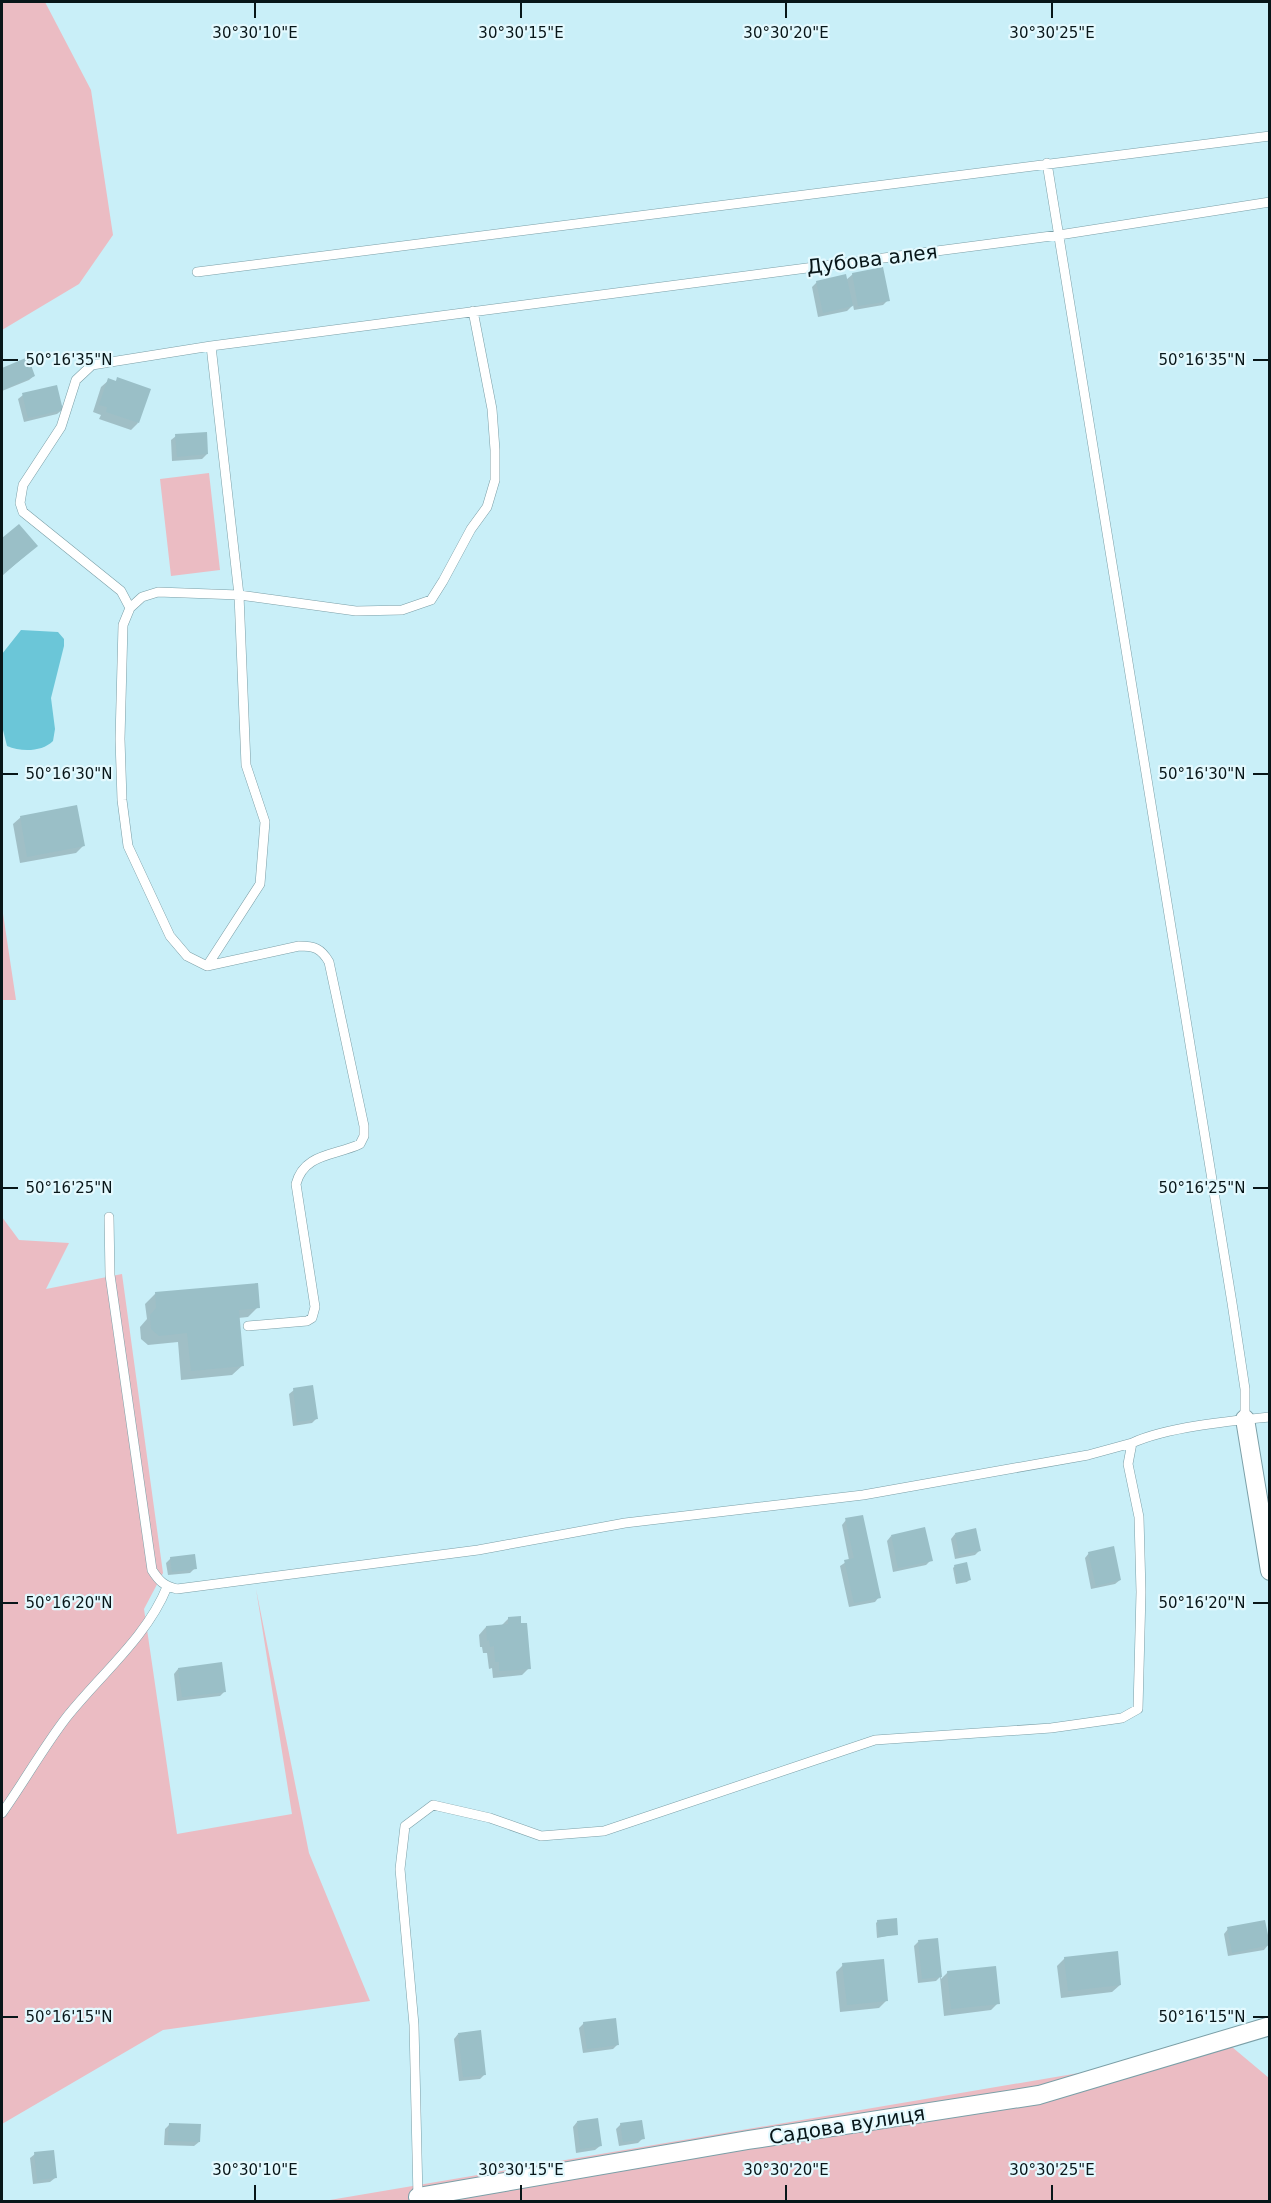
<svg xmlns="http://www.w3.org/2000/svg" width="1271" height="2203" viewBox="0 0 1271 2203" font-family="'DejaVu Sans',sans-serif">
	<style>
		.green { fill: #ebbcc3 }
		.water { fill: #6bc6d8 }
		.shadow { fill: #0003 }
		.building { fill: #9abfc7 }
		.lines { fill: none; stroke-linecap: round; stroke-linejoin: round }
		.service-casing { stroke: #7b9fa7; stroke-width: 10 }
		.minor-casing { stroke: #7b9fa7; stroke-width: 20 }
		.service { stroke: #fff; stroke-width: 9 }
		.minor { stroke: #fff; stroke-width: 18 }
		.ticks { fill: none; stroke: #081619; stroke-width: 2 }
		.labels { text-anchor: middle; stroke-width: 4.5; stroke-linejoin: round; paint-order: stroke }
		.street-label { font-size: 20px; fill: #081619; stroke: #e3f9fe }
		.ticks-label { font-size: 15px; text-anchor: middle; fill: #081619; stroke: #e3f9fe; stroke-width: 4.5; stroke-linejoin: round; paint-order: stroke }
	</style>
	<rect width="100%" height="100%" fill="#c9eff8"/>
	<path class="green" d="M2,2H45L91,90L113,235L79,284L2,330Z
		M209,473L220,570L171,576L160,479Z
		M2,907L16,1000H2Z
		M2,1217L19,1240L69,1243L46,1289L122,1274L163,1573L144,1609L177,1834L292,1814L256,1589L309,1853L370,2001L163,2030L2,2124Z
		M1232,2047L1269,2078V2201L318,2202Z"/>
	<path class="water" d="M21,630L58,632L64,639V646L51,698L55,729L53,741C42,752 21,752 7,746L2,726V654Z"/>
	<path class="shadow" d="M853,274L888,300L883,305L854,310L853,305L847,311L818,317L812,287L817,282L846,280Z
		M27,359L34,376L29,380L2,391V370Z
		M118,379L138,423L131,430L99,419L101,415L93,412L101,387L109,380L115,382Z
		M23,395L62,410L57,414L24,422L18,399Z
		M176,436L207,454L202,459L172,461L171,440Z
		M19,526L36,546L2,576V540Z
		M21,817L83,846L76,853L20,863L13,824Z
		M155,1294L258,1307L248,1317L238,1318L243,1365L232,1375L181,1380L178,1342L148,1345L141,1339L140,1327L147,1319L145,1304Z
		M294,1390L316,1419L312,1423L293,1426L289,1394Z
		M846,1520L879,1597L875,1602L849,1607L840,1566L849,1560L842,1525Z
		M955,1534L979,1551L975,1555L955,1559L951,1539Z
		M891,1536L931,1560L926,1565L893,1572L887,1541Z
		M1089,1553L1120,1580L1115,1584L1091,1589L1085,1558Z
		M171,1558L195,1568L190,1573L168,1575L166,1563Z
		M955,1566L969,1580L967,1582L956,1584L953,1568Z
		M509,1618L529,1668L522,1675L493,1678L492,1668L489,1669L487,1653H483L482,1647H480L479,1635L486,1627L501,1626Z
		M178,1669L225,1691L220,1696L177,1701L174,1674Z
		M878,1921L897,1934L877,1938L876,1923Z
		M1228,1929L1268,1945L1264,1950L1228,1956L1224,1934Z
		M937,1940L941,1979L948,1972L998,2003L991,2010L944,2016L940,1977L936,1981L918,1983L914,1946L918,1942Z
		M1065,1958L1120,1985L1112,1992L1061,1998L1057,1966Z
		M843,1965L887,2000L879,2008L840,2012L836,1972Z
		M584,2023L618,2044L613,2049L583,2053L579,2028Z
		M458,2034L485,2074L480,2079L459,2081L454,2039Z
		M577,2122L600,2146L595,2150L576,2153L573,2127Z
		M170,2124L199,2142L194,2146L164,2145L165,2129Z
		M621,2124L643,2138L638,2143L619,2146L616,2129Z
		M35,2154L55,2178L50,2182L33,2184L30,2158Z"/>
	<path class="building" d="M883,267L890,301L858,306L852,273Z
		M846,274L853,306L823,313L816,281Z
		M28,357L35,376L2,390V368Z
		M117,377L151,389L139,423L106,412L107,407L99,405L108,378L116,381Z
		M57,385L63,410L28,418L22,393Z
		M207,432L208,454L177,457L175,434Z
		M19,524L38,546L2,575V538Z
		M77,805L85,846L27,857L20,816Z
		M258,1283L260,1308L239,1310L244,1366L191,1371L187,1333L159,1336L151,1329L150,1315L156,1308L155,1292Z
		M313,1385L318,1419L297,1422L293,1388Z
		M863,1515L881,1598L854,1603L844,1560L854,1558L845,1518Z
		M925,1527L933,1561L898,1568L891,1535Z
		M976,1528L981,1551L959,1555L955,1533Z
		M1114,1546L1121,1580L1096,1586L1088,1552Z
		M195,1554L197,1569L172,1572L170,1557Z
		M967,1562L971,1580L958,1583L954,1565Z
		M521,1616V1623H527L531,1669L499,1671V1662H495L494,1646L490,1647L489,1640L487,1641L486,1626L508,1624V1617Z
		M222,1662L226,1692L182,1697L178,1668Z
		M897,1918L898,1935L879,1937L877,1920Z
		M1265,1920L1270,1945L1232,1953L1227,1927Z
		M938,1938L942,1977L922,1979L918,1940Z
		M1118,1951L1121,1985L1068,1991L1064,1957Z
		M884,1959L888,2001L847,2005L842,1963Z
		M996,1966L1000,2004L951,2009L947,1971Z
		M616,2018L619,2045L587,2049L583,2022Z
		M481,2030L486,2075L463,2077L458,2033Z
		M598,2118L602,2146L580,2149L577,2121Z
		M642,2120L645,2139L623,2142L620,2123Z
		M169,2123L201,2124L200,2142L168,2141Z
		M54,2150L57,2178L37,2180L34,2152Z"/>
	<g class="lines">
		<defs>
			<path id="service" d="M1047,163L1232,1303L1245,1389V1419
				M197,272L1270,136
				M130,608L121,591L23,512L20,503L23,485L61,427L76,380L92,365L211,346L1059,235L1270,202
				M207,966L260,884L265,822L246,765L239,595L211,346
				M109,1217L110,1275L152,1570C159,1581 164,1586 177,1589L478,1550L625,1523L863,1495L1088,1455L1132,1443
				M248,1326L307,1321L312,1318L315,1307L296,1184C304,1153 335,1156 360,1144L364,1136V1126L329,962C321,948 314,946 299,946L207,966L187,956L170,936L128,846L122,800L120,739L123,625L130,608L142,597L158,592L239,595L356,611L402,610L431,600L443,581L471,529L487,507L495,480V450L492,409L473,311
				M2,1813C24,1782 43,1748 66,1718C100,1675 147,1637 167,1587
				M418,2197L414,2025L400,1869L405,1826L433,1805L490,1818L541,1836L604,1831L875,1740L1051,1728L1122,1718L1138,1709L1141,1592L1139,1517L1128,1464L1132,1443C1167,1427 1230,1421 1270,1417"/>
			<path id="minor" d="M1245,1419L1270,1571
				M418,2197L748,2140L1039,2095L1270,2026"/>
		</defs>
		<use href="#service" class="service-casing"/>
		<use href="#minor" class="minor-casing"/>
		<use href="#service" class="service"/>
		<use href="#minor" class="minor"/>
	</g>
	<path class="ticks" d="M255,3V18M521,3V18M786,3V18M1052,3V18M3,360H18M1253,360H1268M3,774H18M1253,774H1268M3,1188H18M1253,1188H1268M3,1603H18M1253,1603H1268M3,2017H18M1253,2017H1268M255,2185V2200M521,2185V2200M786,2185V2200M1052,2185V2200"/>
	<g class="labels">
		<g class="street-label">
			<text transform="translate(872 259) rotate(-7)" y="7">Дубова алея</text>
			<text transform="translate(847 2125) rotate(-9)" y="7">Садова вулиця</text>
		</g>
	</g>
	<g class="ticks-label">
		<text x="255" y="38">30°30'10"E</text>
		<text x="521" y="38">30°30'15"E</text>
		<text x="786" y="38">30°30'20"E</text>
		<text x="1052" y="38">30°30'25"E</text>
		<text x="69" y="365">50°16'35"N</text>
		<text x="1202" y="365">50°16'35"N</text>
		<text x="69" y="779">50°16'30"N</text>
		<text x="1202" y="779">50°16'30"N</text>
		<text x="69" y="1193">50°16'25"N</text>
		<text x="1202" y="1193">50°16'25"N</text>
		<text x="69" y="1608">50°16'20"N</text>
		<text x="1202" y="1608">50°16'20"N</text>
		<text x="69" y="2022">50°16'15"N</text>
		<text x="1202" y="2022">50°16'15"N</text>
		<text x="255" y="2175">30°30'10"E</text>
		<text x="521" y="2175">30°30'15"E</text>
		<text x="786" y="2175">30°30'20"E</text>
		<text x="1052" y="2175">30°30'25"E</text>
	</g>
	<rect width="1271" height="2203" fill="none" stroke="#081619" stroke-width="6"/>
</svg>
